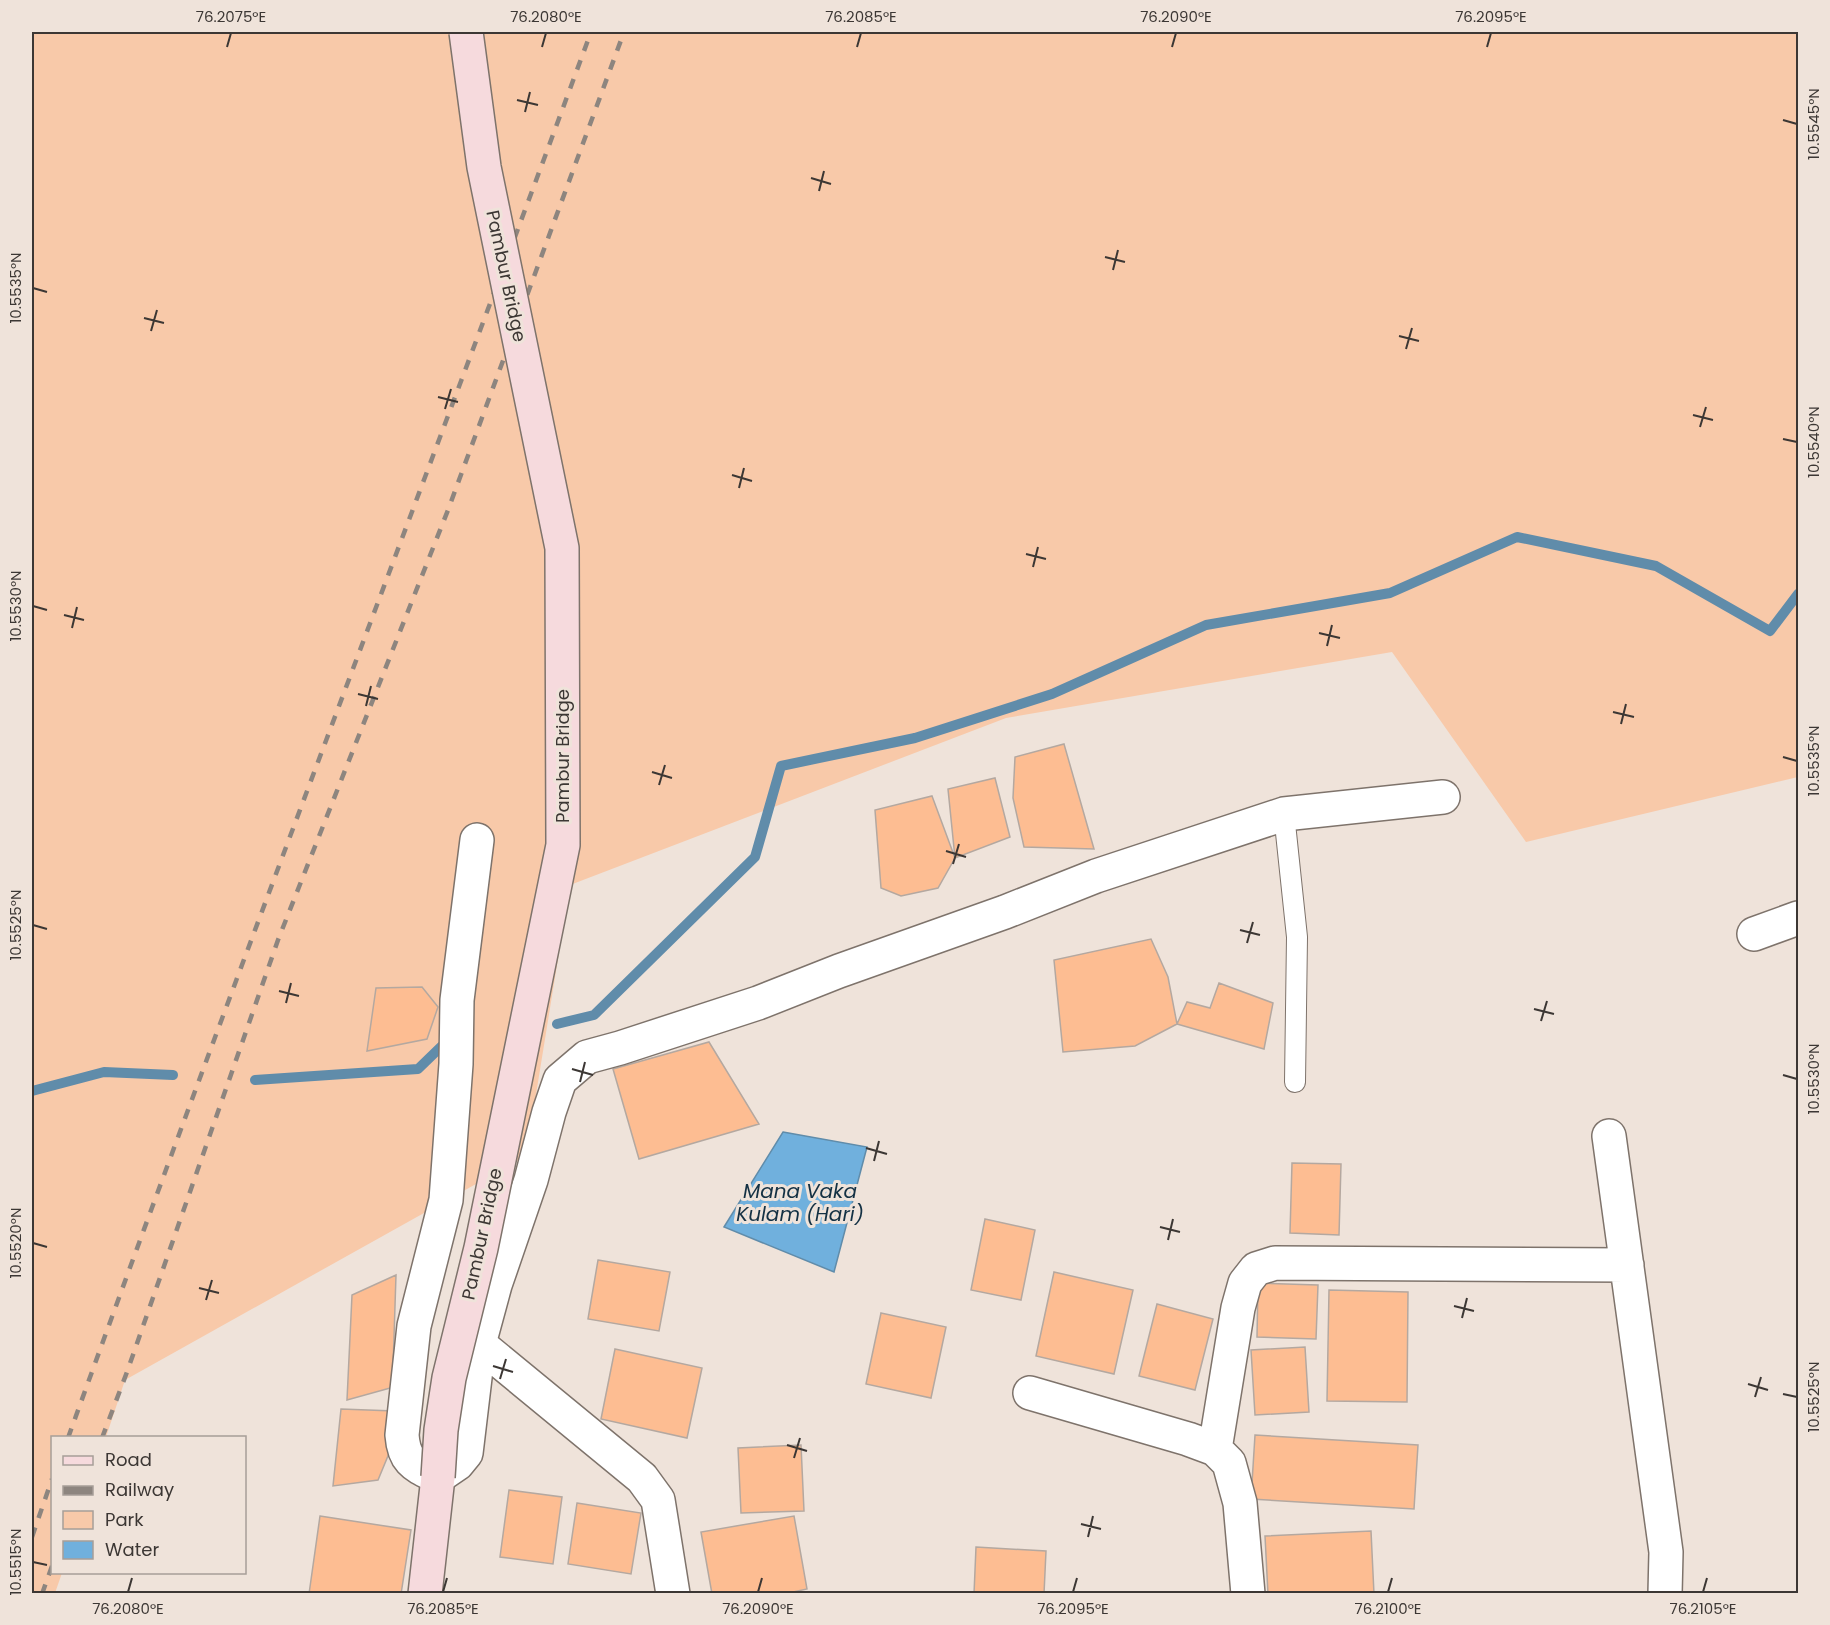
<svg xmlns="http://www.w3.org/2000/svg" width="1830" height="1625" viewBox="0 0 1830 1625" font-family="Poppins,sans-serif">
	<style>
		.green { fill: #f8c9a9 }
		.water { fill: #70b0dd; stroke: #608caa; stroke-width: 1.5 }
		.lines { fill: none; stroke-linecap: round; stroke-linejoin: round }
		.stream { stroke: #608caa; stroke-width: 10 }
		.building { fill: #fdbd92; stroke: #b4a8a0; stroke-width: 1.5 }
		.lane-casing { stroke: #7e736b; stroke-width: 22 }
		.street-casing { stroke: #7e736b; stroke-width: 36 }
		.secondary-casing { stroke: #7e736b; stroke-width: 36 }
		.lane { stroke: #fff; stroke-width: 20 }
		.street { stroke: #fff; stroke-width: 33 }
		.secondary { stroke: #f6dadd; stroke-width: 33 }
		.rail { stroke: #8d857f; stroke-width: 4.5; stroke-dasharray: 10 10; stroke-linecap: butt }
		.secondary-bridge-casing { stroke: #7e736b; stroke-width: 36; stroke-linecap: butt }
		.secondary-bridge { stroke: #f6dadd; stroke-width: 33 }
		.ticks { fill: none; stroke: #3c3734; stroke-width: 2 }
		.labels { text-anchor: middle; stroke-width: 6; stroke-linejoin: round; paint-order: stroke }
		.street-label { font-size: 18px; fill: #3c3734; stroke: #efe3da }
		.water-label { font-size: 20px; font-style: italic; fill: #143144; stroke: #efe3da }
		.neatline { fill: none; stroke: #3c3734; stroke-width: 2 }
		.ticks-label { font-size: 15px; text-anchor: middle; fill: #3c3734 }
	</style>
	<rect width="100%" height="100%" fill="#efe3da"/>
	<path class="green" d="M32,32H1798V777L1526,842L1392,652L1006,718L570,885L526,1156L125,1380L106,1437L52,1438V1572L62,1573L55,1593L32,1594Z"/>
	<path class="water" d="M783,1132L867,1147L834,1272L724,1227Z"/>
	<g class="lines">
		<path class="stream" d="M557,1024L594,1015L755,857L781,766L915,738L1052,694L1206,625L1390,593L1517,537L1656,566L1770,631L1798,594
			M255,1080L418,1069L449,1039
			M32,1091L104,1072L173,1075"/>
	</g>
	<path class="building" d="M1064,744L1094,849L1024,847L1013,798L1015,757Z
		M995,778L1010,837L955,858L948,789Z
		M932,796L955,858L938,888L901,896L881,888L875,810Z
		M1151,939L1168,977L1177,1024L1135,1046L1063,1052L1054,960Z
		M1219,983L1273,1003L1264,1049L1177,1024L1187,1002L1210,1008Z
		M422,987L438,1007L427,1039L367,1051L376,988Z
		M709,1042L759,1124L639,1159L613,1069Z
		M1292,1163L1341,1164L1339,1235L1290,1233Z
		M985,1219L1035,1230L1021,1300L971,1290Z
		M598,1260L670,1272L659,1331L588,1319Z
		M1054,1272L1133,1290L1114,1374L1036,1356Z
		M396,1275L393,1368L401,1385L347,1400L352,1295Z
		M1258,1283L1318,1285L1316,1339L1257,1337Z
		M1329,1290L1408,1292L1407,1402L1327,1401Z
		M1157,1304L1213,1319L1195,1390L1139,1376Z
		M881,1313L946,1327L931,1398L866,1384Z
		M1305,1347L1309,1412L1255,1415L1251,1350Z
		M615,1349L702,1368L687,1438L601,1419Z
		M341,1409L394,1411L390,1451L378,1480L333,1486Z
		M1255,1435L1418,1445L1414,1509L1251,1499Z
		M801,1445L804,1511L741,1513L738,1448Z
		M509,1490L562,1497L553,1564L500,1557Z
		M577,1503L641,1513L631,1574L568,1564Z
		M320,1516L411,1530L401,1594H309Z
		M794,1516L807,1589L784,1594H712L701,1532Z
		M1371,1531L1374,1594H1268L1265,1536Z
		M976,1547L1046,1551L1044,1594H974Z"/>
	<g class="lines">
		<defs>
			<path id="lane" d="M1284,814L1297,937L1295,1082"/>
			<path id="street" d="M477,840L457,1000L456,1064L446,1200L414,1326L402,1435C404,1463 416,1466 438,1477L457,1464L466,1453L479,1344L495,1285L531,1180L549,1112L560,1080L587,1057L620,1048L758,1003L839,971L1005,912L1096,876L1284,814L1443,797
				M1754,934L1798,918
				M1609,1136L1666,1552L1665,1594
				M479,1344L642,1478L658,1500L673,1594
				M1030,1393L1188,1439L1215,1449L1229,1463L1240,1503L1248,1594
				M1215,1449L1238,1308L1245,1283L1256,1269L1275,1263L1627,1265"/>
			<path id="secondary" d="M425,1594L438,1477"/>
		</defs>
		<use href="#lane" class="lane-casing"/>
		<use href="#street" class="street-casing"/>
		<use href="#secondary" class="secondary-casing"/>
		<use href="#lane" class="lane"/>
		<use href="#street" class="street"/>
		<use href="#secondary" class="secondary"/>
		<path class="rail" d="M68,1438C238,967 418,501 591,32
			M102,1438L127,1372L278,940L448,510L624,32
			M32,1537L52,1479
			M42,1594L52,1566"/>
		<defs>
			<path id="secondary-bridge" d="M438,1477L441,1430L449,1378L481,1248L563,845L562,548L484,167L466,32"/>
		</defs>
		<use href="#secondary-bridge" class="secondary-bridge-casing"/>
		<use href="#secondary-bridge" class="secondary-bridge"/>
	</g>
	<path class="ticks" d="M227,47L231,33M542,47L546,33M857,47L861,33M1172,47L1176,33M1487,47L1491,33M517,100L538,105M525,112L530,92M1783,120L1797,124M811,178L831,184M819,191L824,171M1105,257L1125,262M1113,270L1118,250M33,288L47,292M144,318L164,323M151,331L157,310M1399,336L1419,341M1406,349L1412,328M438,397L458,402M445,409L451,389M1693,415L1713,420M1700,427L1706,407M1783,439L1797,442M732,475L752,481M739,488L744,468M1026,554L1046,559M1033,567L1038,547M33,606L47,610M64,615L84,620M72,628L77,607M1319,633L1340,638M1327,646L1332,625M358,694L378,699M366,706L371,686M1613,712L1634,717M1621,724L1626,704M1783,757L1797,761M652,772L672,778M659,785L665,765M946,851L966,857M953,864L959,844M33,925L47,929M1240,930L1260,935M1247,943L1253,922M279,991L299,996M286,1003L291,983M1534,1009L1554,1014M1541,1021L1547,1001M572,1069L593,1075M1783,1075L1797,1079M580,1082L585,1062M866,1148L887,1154M874,1161L879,1141M1160,1227L1180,1232M1168,1240L1173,1219M33,1243L47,1247M199,1288L219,1293M206,1300L212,1280M1454,1306L1474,1311M1462,1318L1467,1298M493,1366L513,1372M500,1379L506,1359M1748,1384L1768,1390M1783,1394L1797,1397M1755,1397L1761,1377M787,1445L807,1451M794,1458L800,1438M1081,1524L1101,1529M1088,1537L1093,1516M33,1562L47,1565M128,1592L132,1578M443,1592L447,1578M758,1592L762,1578M1073,1592L1077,1578M1388,1592L1392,1578M1703,1592L1707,1578"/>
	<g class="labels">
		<g class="street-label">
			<text transform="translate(506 276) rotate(78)" y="6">Pambur Bridge</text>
			<text transform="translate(563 756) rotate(-90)" y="6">Pambur Bridge</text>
			<text transform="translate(482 1234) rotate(-78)" y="6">Pambur Bridge</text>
		</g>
		<g class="water-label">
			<text x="800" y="1198">Mana Vaka<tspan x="800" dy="23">Kulam (Hari)</tspan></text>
		</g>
	</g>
	<rect width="1830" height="1625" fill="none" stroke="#efe3da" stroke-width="66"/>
	<rect x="51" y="1436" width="195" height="138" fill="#efe3da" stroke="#a79e98" stroke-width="1.5"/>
	<rect x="63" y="1456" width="30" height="9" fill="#f6dadd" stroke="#a79e98" stroke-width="1.5"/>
	<text x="105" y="1466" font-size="18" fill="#3c3734">Road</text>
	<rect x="63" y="1486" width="30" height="9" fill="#8d857f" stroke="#a79e98" stroke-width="1.5"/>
	<text x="105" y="1496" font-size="18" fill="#3c3734">Railway</text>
	<rect x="63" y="1511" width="30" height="18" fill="#f8c9a9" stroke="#a79e98" stroke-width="1.5"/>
	<text x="105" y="1526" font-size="18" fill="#3c3734">Park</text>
	<rect x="63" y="1541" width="30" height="18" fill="#70b0dd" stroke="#a79e98" stroke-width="1.5"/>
	<text x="105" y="1556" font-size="18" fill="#3c3734">Water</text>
	<rect x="33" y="33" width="1764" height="1559" class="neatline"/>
	<g class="ticks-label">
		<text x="231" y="22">76.2075°E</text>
		<text x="546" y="22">76.2080°E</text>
		<text x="861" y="22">76.2085°E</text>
		<text x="1176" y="22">76.2090°E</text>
		<text x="1491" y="22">76.2095°E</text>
		<text transform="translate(1814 124) rotate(-90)" y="5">10.5545°N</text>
		<text transform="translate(16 288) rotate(-90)" y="5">10.5535°N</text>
		<text transform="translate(1814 442) rotate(-90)" y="5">10.5540°N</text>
		<text transform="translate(16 606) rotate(-90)" y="5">10.5530°N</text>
		<text transform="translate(1814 761) rotate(-90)" y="5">10.5535°N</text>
		<text transform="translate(16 925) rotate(-90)" y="5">10.5525°N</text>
		<text transform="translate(1814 1079) rotate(-90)" y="5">10.5530°N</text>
		<text transform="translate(16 1243) rotate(-90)" y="5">10.5520°N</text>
		<text transform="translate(1814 1397) rotate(-90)" y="5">10.5525°N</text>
		<text transform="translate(16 1562) rotate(-90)" y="5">10.5515°N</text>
		<text x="128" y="1614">76.2080°E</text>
		<text x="443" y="1614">76.2085°E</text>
		<text x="758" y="1614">76.2090°E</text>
		<text x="1073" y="1614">76.2095°E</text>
		<text x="1388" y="1614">76.2100°E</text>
		<text x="1703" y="1614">76.2105°E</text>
	</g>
</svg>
